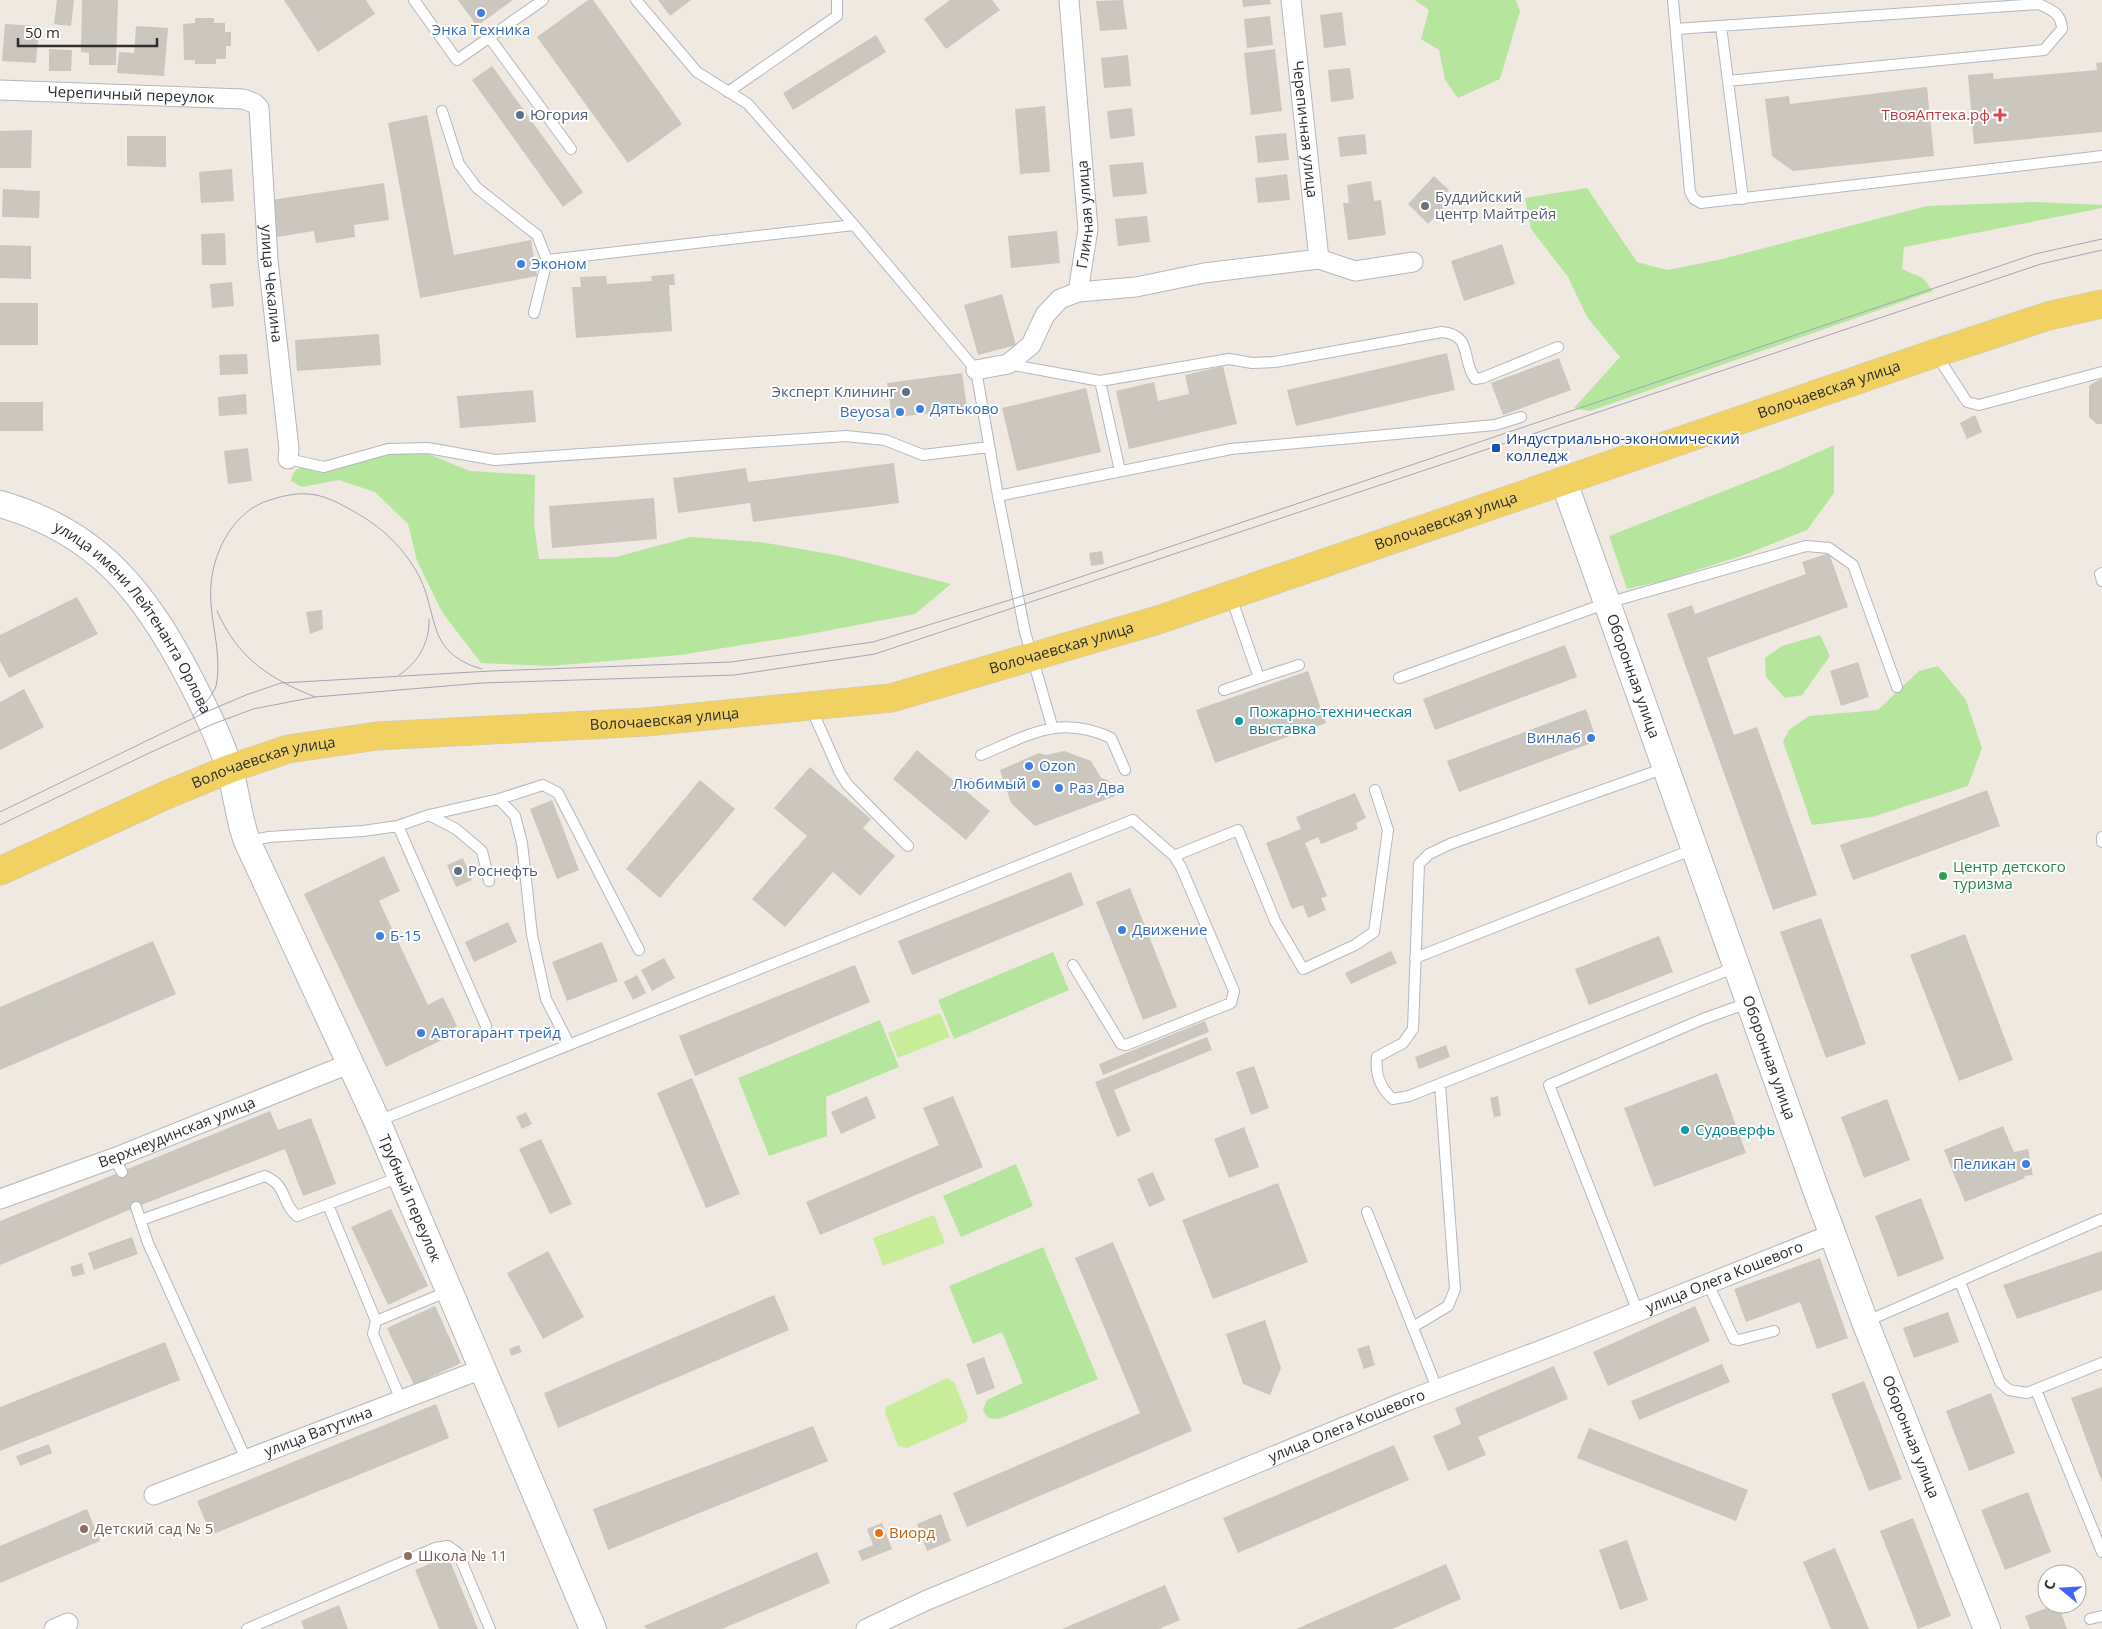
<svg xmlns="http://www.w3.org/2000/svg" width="2102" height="1629" viewBox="0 0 2102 1629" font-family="'Open Sans',sans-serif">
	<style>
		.green { fill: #b6e59e }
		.pitch { fill: #c9ec9a }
		.building { fill: #cbc7bf }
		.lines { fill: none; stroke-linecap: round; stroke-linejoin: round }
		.lane-casing { stroke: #b4b7c1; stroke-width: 12 }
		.street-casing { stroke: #b4b7c1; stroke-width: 21 }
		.secondary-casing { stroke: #b4b7c1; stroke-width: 28 }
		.primary-casing { stroke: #c9c9c9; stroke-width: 29 }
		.lane { stroke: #fff; stroke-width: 10 }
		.street { stroke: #fff; stroke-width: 19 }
		.secondary { stroke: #fff; stroke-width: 26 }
		.primary { stroke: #f2d163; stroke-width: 28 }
		.tram { stroke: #a3a6b8; stroke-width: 1 }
		.shop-dot { fill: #3f7fe0; stroke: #fff; stroke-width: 2 }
		.service-dot { fill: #5c6f8a; stroke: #fff; stroke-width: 2 }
		.health-dot { fill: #e0444e; stroke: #fff; stroke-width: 2 }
		.worship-dot { fill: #6b7280; stroke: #fff; stroke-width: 2 }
		.transit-dot { fill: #1a4fb4; stroke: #fff; stroke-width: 2 }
		.culture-dot { fill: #0f9aa8; stroke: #fff; stroke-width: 2 }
		.leisure-dot { fill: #2e9e5b; stroke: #fff; stroke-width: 2 }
		.education-dot { fill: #8d6e63; stroke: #fff; stroke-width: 2 }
		.food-dot { fill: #e8710a; stroke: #fff; stroke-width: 2 }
		.labels { text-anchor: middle; stroke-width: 4; stroke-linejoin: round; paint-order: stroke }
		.shop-label { font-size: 15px; fill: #366cbe; stroke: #fff; text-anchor: start }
		.street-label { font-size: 15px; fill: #2e2e2e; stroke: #fff }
		.service-label { font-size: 15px; fill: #4e5e75; stroke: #fff; text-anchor: start }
		.health-label { font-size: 15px; fill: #be3a42; stroke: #fff; text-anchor: end }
		.worship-label { font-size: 15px; fill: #5b616d; stroke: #fff; text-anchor: start }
		.transit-label { font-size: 15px; fill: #164399; stroke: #fff; text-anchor: start }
		.culture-label { font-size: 15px; fill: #0d838f; stroke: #fff; text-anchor: start }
		.leisure-label { font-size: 15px; fill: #27864d; stroke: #fff; text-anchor: start }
		.education-label { font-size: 15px; fill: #785e54; stroke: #fff; text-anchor: start }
		.food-label { font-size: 15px; fill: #c56008; stroke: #fff; text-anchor: start }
	</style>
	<rect width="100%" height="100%" fill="#efe9e1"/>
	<path class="green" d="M1415,0H1516L1520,11L1500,79L1458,98L1445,80L1439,50L1421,39L1429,10Z
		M1587,188L1637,262L1667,270L1718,260L1927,206L2036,202L2102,205V208L1904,247L1902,269L1923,278L1933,291L1590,411L1574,408L1620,357L1587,317L1568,277L1531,229L1525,198Z
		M1834,445V493L1807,530L1741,556L1663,581L1627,589L1609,536L1780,469Z
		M360,454H428L470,471L535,475L534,524L539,559L616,557L690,537L760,542L841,556L951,584L915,614L799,636L680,655L550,666L481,663L442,612L417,561L408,524L375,492L339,480L302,487L291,481L293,474L297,469Z
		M1820,635L1830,656L1802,695L1785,698L1766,677L1765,658L1782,646Z
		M1938,666L1966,700L1982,748L1968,786L1872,817L1812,825L1783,741L1789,730L1809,716L1878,710L1919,671Z
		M1053,952L1069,990L954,1039L938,1000Z
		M880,1020L899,1067L826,1097L827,1136L769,1156L738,1078Z
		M1016,1164L1033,1206L961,1237L943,1196Z
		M1043,1247L1098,1379L999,1419L988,1418L983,1410L987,1400L1023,1383L1002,1332L973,1344L949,1286Z"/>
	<path class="pitch" d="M940,1013L950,1037L898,1058L888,1033Z
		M934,1215L945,1243L883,1266L873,1238Z
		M947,1378L954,1382L968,1417L966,1422L907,1448L898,1446L885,1412L886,1407Z"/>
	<path class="building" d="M57,0H74L71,26L54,24Z
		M82,0H118L116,65H89V53L81,52Z
		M284,0H366L375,14L318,52Z
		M458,0H513L477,26Z
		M588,0H593L682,124L628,163L537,37Z
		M658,0H691L670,16Z
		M950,0H992L1000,10L946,49L924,19Z
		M1123,0L1127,29L1100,31L1096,1Z
		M1242,0H1270L1271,4L1243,7Z
		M1342,12L1346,45L1324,48L1320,15Z
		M1270,16L1273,45L1247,48L1244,19Z
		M195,18H214V23H225V32H231V46H226V59H216V64H195V60H184L183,24L195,23Z
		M5,24L39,26L36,63L2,61Z
		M136,26L168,28L164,76L117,73L119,52L134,53Z
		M876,35L886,52L793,110L783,93Z
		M49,49L72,50L71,71H49Z
		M1275,49L1282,111L1251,115L1244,53Z
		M1128,55L1131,86L1104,88L1101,58Z
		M2102,62V132L1974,144L1968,75L1993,73L1994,79L2097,70L2096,63Z
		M492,66L583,192L563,207L472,80Z
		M1350,68L1354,99L1331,102L1328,70Z
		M1927,87L1934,156L1793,171L1772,156L1765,99L1789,96L1790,104Z
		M1045,106L1050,172L1020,174L1015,109Z
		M1132,108L1135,136L1110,139L1107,111Z
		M427,115L454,255L531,240L537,276L420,298L388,123Z
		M32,130L31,168H0V131Z
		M1286,133L1289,160L1258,163L1255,136Z
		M1365,134L1367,154L1340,157L1338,137Z
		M127,136H166V167L127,166Z
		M1143,162L1147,194L1113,197L1109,165Z
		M232,169L234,201L201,203L199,172Z
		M1287,174L1290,200L1258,203L1255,178Z
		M1434,176L1449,190L1441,200L1447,205L1428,224L1408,204Z
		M1371,181L1374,201L1381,200L1386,235L1348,240L1343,203H1349L1347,185Z
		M384,183L389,220L354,225L355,237L316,243L314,231L277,237L271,200Z
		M3,189L40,191L39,218L2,217Z
		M1147,216L1150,242L1118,246L1115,219Z
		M1057,231L1060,263L1011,268L1008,236Z
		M225,233L226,265H202L201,234Z
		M1502,244L1515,284L1464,301L1451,261Z
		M0,245L31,246V279L0,278Z
		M674,274L675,285H669L672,331L576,338L572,287H581L580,277L606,276L607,284L652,281L651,276Z
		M232,282L234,306L212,308L210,284Z
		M1002,294L1016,345L978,355L964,305Z
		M0,303H38V345H0Z
		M379,334L381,365L297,371L295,340Z
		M1447,353L1455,390L1296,426L1287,390Z
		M247,354L248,374L220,375L219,355Z
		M1559,358L1571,390L1503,415L1491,383Z
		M1223,366L1237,424L1129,449L1116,391L1154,382L1158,401L1189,394L1185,375Z
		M962,373L967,408L892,418L887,383Z
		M2102,379V424H2097L2089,417V386L2098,380Z
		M1086,388L1101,452L1017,471L1002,408Z
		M533,390L536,422L460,428L457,396Z
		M246,394L247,414L219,416L218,397Z
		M0,402H43V431H0Z
		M1975,415L1982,432L1967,439L1960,423Z
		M248,448L252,481L228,484L224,451Z
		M894,463L899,503L753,522L750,503L678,513L673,478L746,468L748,482Z
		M654,498L657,539L552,548L549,506Z
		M1102,551L1104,564L1091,566L1089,553Z
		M1829,553L1848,607L1707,658L1734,735L1757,727L1817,895L1773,910L1667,614L1692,605L1695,614L1806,574L1802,562Z
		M77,597L98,634L9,678L0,661V635Z
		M322,610L323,629L310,634L306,612Z
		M1565,645L1577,677L1435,730L1423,699Z
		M1858,662L1869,697L1841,706L1830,671Z
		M1308,671L1326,723L1215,763L1196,710Z
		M24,689L44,727L0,750V702Z
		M1586,709L1597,741L1459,792L1447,761Z
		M917,750L990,811L966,840L893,779Z
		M1064,751L1091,761L1101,778L1108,780L1115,796L1035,826L1011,803L1000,770L1039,753L1046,755Z
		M810,767L871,819L863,828L895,856L860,896L833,872L785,927L752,899L807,836L774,808Z
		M700,780L735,809L660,898L626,869Z
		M1987,790L2000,826L1853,880L1840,845Z
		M1355,793L1366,818L1356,823L1358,829L1321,844L1318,837L1305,843L1327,896L1321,898L1326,910L1308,918L1303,905L1292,909L1266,843L1301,829L1296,817Z
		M552,800L579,870L557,879L530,809Z
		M384,856L400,891L379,901L428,1005L443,997L457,1026L442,1034L444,1039L386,1067L304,894Z
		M463,858L472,880L456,887L447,865Z
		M1071,872L1084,905L912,975L898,941Z
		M1130,888L1177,1007L1143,1020L1096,902Z
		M1821,918L1866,1044L1826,1058L1780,932Z
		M508,922L517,942L474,962L465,942Z
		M1965,934L2013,1060L1959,1081L1910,955Z
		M1659,936L1673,972L1589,1005L1575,969Z
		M153,941L176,994L0,1070V1007Z
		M602,942L618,981L567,1001L552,962Z
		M1391,951L1397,963L1351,984L1345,973Z
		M664,958L675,978L652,991L641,970Z
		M855,965L870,1002L695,1076L679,1036Z
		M637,975L646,993L633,1000L624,982Z
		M1205,1021L1209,1032L1103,1075L1099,1064Z
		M1207,1037L1212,1050L1114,1090L1131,1131L1117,1137L1095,1082Z
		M1446,1045L1450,1057L1419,1069L1415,1057Z
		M1254,1066L1269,1108L1251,1115L1236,1072Z
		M1717,1073L1746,1153L1654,1187L1624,1108Z
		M692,1078L740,1194L706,1208L657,1093Z
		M867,1096L876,1118L841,1134L831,1112Z
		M953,1096L983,1167L820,1235L806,1202L939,1145L923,1108Z
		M1498,1096L1501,1116L1494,1117L1490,1098Z
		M1887,1099L1910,1160L1864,1178L1841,1117Z
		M270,1111L278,1130L311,1118L336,1184L303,1196L285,1149L136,1207L0,1265V1221Z
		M526,1112L532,1124L522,1129L516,1117Z
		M2003,1126L2014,1152L2028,1149L2033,1175L2024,1176L2025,1178L1965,1202L1944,1150Z
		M1244,1127L1259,1167L1229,1178L1214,1139Z
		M541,1139L572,1204L550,1214L519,1149Z
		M1153,1172L1165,1200L1149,1207L1137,1179Z
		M1278,1183L1308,1262L1213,1299L1182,1220Z
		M1921,1198L1944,1259L1898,1277L1875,1216Z
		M391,1209L428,1286L388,1305L351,1227Z
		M132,1237L138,1254L94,1270L88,1253Z
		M1113,1242L1192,1431L967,1527L953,1493L1140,1413L1075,1258Z
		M548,1251L584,1317L543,1339L507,1273Z
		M2102,1251V1290L2017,1319L2003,1285Z
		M1820,1258L1848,1338L1817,1349L1800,1302L1746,1322L1734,1289Z
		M82,1263L85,1274L73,1277L70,1267Z
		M774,1295L789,1330L558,1428L544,1393Z
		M435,1306L461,1363L414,1385L387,1328Z
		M1695,1306L1710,1341L1608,1386L1593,1352Z
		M1948,1312L1959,1342L1914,1358L1903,1328Z
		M1265,1320L1281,1368L1270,1395L1243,1384L1226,1334Z
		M165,1342L180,1380L0,1451V1407Z
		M519,1345L522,1352L511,1356L509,1349Z
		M1369,1345L1375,1365L1364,1369L1357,1349Z
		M984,1357L995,1388L977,1395L966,1364Z
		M1722,1364L1730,1382L1639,1420L1631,1401Z
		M1554,1366L1568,1399L1478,1437L1486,1455L1448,1471L1433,1436L1461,1424L1455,1408Z
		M1864,1381L1902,1479L1869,1491L1831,1394Z
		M2102,1387V1482L2071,1398Z
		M1991,1393L2015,1453L1969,1471L1946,1411Z
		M436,1404L449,1438L211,1535L197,1501Z
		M813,1426L828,1461L608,1550L593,1509Z
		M1589,1428L1748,1490L1736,1521L1577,1458Z
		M49,1444L52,1453L20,1466L16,1456Z
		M1394,1445L1409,1480L1238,1553L1223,1518Z
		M2028,1492L2051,1552L2005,1570L1981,1510Z
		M87,1509L100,1541L0,1583V1546Z
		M941,1514L951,1541L927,1551L917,1524Z
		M1913,1518L1951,1616L1918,1629L1880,1531Z
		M882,1523L892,1549L862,1561L858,1551L873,1545L867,1529Z
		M1627,1540L1648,1600L1620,1610L1599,1550Z
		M1835,1548L1869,1629H1831L1803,1562Z
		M817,1552L830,1583L722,1629H646L644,1626Z
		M448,1556L478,1629H439L415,1570Z
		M1446,1564L1461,1599L1392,1629H1296Z
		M1165,1585L1180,1620L1159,1629H1062Z
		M2058,1604L2067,1629H2030L2025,1616Z
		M339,1605L348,1629H304L301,1621Z"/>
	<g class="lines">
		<defs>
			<path id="lane" d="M414,0L457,60L543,0
				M636,0L697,72L748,104L854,225L976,370L998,496L1025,632L1052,726
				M1673,0L1690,192L1694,199L1701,203L2102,156
				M1721,26L1743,199
				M1676,29L2039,4C2053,11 2061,13 2062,29L2044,50L1728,81
				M489,37L571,149
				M728,92L837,16V0
				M442,111L459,164L477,188L537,235L547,260L534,313
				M547,260L854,225
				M1936,354L1967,402L1979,405L2102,372
				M1008,364L1100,381L1229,359L1252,363L1275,362L1442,332C1473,335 1461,359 1475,379L1482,378L1558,347
				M1100,381L1120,471
				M288,459L324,467L388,449L428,448L495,460L846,436L885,440L923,455L989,447
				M998,496L1231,449L1495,425L1521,417
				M2102,573L2100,574L2102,581
				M1231,597L1259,678L1299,665
				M1399,678L1607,603L1806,546L1829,548L1853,565L1897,687
				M1224,690L1259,678
				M811,708L840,773L847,784L908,846
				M981,755C1029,735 1059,714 1111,738L1125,770
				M1665,768L1450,844L1429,854L1419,864L1413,1029L1403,1043L1377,1057C1375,1075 1380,1088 1393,1099L1409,1096L1736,967
				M499,799L515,816L522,843L532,935L546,999L569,1044
				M429,815L456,829L482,851L489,881
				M398,826L486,1026
				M2102,837V842
				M248,841L269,837L363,831L398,826L429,815L499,799L543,785L558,793L639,950
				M1174,856L1238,830L1275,921L1303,969L1355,945L1374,932L1388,830L1375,790
				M1415,958L1694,849
				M378,1121L1133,820L1174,856L1181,867L1234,991L1231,1003L1126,1045L1121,1044L1073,965
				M114,1158L122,1172
				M328,1205L376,1321L373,1334L401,1400
				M136,1207L148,1243L246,1459
				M1367,1212L1438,1391
				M141,1220L265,1176C288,1186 281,1203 297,1216L400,1177
				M1960,1282L2000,1382L2009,1390L2027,1393L2102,1363
				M1708,1284L1734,1339L1739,1340L1774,1331
				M1638,1312L1549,1085L1703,1019L1748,1003
				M376,1321L449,1291
				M1865,1322L2102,1219
				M1413,1327L1448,1306L1455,1289L1440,1084
				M2036,1390L2102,1552
				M2090,1619L2102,1616
				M247,1629L435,1548L448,1546L458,1553L490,1629"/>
			<g id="street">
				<path id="s1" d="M1291,0L1319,259"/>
				<path id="s2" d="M0,90L243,99L254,103L259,108L268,260L289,449L288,459"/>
				<path d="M1078,292L1136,287L1204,273L1319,259L1355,271L1413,262"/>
				<path id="s3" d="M976,370L1008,364L1031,345L1045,315L1060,299L1078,292L1088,229L1069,0"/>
				<path id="s4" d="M0,1199L114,1158L351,1063"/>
				<path id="s5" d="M154,1495L482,1369"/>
				<path d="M54,1629L68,1623"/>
				<path id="s6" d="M866,1629L925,1601L1404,1402L1565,1341L1832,1234"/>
			</g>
			<g id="secondary">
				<path id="s7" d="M1564,482L1815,1187L1865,1322L1987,1629"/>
				<path id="s8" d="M0,504C99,532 146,594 191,681C205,709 220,738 229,768C237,792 238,818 247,841L377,1121L593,1629"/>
			</g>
			<g id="primary">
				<path id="s9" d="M0,871L164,796L229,769L288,749L377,736L646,722L891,698L1158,620L1936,353L2048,316L2102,304"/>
			</g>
		</defs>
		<use href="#lane" class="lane-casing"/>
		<use href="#street" class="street-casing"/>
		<use href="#secondary" class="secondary-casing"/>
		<use href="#primary" class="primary-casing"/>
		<use href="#lane" class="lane"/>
		<use href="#street" class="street"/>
		<use href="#secondary" class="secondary"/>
		<use href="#primary" class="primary"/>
		<path class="tram" d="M217,611C238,658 268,678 315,697
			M399,675C418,663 430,642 429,619
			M193,716C200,708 213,696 216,686C223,652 208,617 211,584C214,549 235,510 270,500C298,491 316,491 342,505C373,521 396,538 415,569C441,611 422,652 482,669
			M0,812L206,712L246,695L281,683L491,671L731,662L873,642L1039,591L2035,254L2102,239
			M0,825L147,754L213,724L253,709L315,697L482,683L735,675L875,654L2041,264L2102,250"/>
	</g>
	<g class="shop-dot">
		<circle cx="481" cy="13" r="5"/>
		<circle cx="521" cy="264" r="5"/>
		<circle cx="920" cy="409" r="5"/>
		<circle cx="900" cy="412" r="5"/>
		<circle cx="1591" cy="738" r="5"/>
		<circle cx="1029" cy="766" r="5"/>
		<circle cx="1036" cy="784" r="5"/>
		<circle cx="1059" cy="788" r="5"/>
		<circle cx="1122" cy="930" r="5"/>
		<circle cx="380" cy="936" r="5"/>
		<circle cx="421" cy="1033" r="5"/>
		<circle cx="2026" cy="1164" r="5"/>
	</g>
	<g class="service-dot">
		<circle cx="520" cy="115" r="5"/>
		<circle cx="906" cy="392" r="5"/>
		<circle cx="458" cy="871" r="5"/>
	</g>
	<path class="health-dot" d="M1997.5 107.5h5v5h5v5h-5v5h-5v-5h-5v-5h5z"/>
	<circle class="worship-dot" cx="1425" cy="206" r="5"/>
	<rect class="transit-dot" x="1491" y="443" width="10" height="10" rx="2.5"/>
	<g class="culture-dot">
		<circle cx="1239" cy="721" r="5"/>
		<circle cx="1685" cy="1130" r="5"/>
	</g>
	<circle class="leisure-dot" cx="1943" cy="876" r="5"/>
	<g class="education-dot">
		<circle cx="84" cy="1529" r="5"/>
		<circle cx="408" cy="1556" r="5"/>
	</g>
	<circle class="food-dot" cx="879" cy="1533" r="5"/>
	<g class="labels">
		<g class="shop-label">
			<text x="481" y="35" text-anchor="middle">Энка Техника</text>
			<text x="531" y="269">Эконом</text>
			<text x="930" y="414">Дятьково</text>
			<text x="890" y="417" text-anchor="end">Beyosa</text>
			<text x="1581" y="743" text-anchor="end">Винлаб</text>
			<text x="1039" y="771">Ozon</text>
			<text x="1026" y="789" text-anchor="end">Любимый</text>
			<text x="1069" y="793">Раз Два</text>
			<text x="1132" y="935">Движение</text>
			<text x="390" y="941">Б-15</text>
			<text x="431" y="1038">Автогарант трейд</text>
			<text x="2016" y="1169" text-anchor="end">Пеликан</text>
		</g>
		<g class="street-label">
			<text dy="5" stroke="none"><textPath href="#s2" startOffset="131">Черепичный переулок</textPath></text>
			<text dy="5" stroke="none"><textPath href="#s1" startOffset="130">Черепичная улица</textPath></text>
			<text dy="5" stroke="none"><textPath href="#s3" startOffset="215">Глинная улица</textPath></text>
			<text dy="5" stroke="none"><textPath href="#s2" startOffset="438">улица Чекалина</textPath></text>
			<text dy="5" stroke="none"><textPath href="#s9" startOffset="1906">Волочаевская улица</textPath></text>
			<text dy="5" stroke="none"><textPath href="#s9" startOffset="1501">Волочаевская улица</textPath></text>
			<text dy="5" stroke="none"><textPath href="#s8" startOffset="182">улица имени Лейтенанта Орлова</textPath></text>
			<text dy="5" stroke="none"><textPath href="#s9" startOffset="1096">Волочаевская улица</textPath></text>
			<text dy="5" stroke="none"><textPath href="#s7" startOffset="206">Оборонная улица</textPath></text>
			<text dy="5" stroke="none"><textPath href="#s9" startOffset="691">Волочаевская улица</textPath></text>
			<text dy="5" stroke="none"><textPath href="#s9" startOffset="286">Волочаевская улица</textPath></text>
			<text dy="5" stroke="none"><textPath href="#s7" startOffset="611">Оборонная улица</textPath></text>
			<text dy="5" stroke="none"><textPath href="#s4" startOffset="189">Верхнеудинская улица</textPath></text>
			<text dy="5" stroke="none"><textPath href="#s8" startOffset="832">Трубный переулок</textPath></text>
			<text dy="5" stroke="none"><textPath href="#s6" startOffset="928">улица Олега Кошевого</textPath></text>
			<text dy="5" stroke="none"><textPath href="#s6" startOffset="522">улица Олега Кошевого</textPath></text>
			<text dy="5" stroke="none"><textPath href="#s5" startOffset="176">улица Ватутина</textPath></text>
			<text dy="5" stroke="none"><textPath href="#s7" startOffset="1016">Оборонная улица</textPath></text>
		</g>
		<g class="service-label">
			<text x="530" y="120">Югория</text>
			<text x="896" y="397" text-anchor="end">Эксперт Клининг</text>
			<text x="468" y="876">Роснефть</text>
		</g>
		<g class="health-label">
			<text x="1990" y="120">ТвояАптека.рф</text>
		</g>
		<g class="worship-label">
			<text x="1435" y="202">Буддийский<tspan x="1435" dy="17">центр Майтрейя</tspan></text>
		</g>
		<g class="transit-label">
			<text x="1506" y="444">Индустриально-экономический<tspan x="1506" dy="17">колледж</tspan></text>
		</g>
		<g class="culture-label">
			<text x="1249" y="717">Пожарно-техническая<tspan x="1249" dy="17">выставка</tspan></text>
			<text x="1695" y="1135">Судоверфь</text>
		</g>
		<g class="leisure-label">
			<text x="1953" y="872">Центр детского<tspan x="1953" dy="17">туризма</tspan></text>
		</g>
		<g class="education-label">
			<text x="94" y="1534">Детский сад № 5</text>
			<text x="418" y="1561">Школа № 11</text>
		</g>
		<g class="food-label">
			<text x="889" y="1538">Виорд</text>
		</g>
	</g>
	<g transform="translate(2062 1589) rotate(288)"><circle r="24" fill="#ffffff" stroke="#ababab"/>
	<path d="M0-4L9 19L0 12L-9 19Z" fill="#4264fb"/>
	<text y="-8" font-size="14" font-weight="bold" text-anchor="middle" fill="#2e2e2e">С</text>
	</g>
	<path d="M18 38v8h139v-8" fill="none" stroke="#2e2e2e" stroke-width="2.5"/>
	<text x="25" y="38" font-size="15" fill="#2e2e2e" stroke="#ffffff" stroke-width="4" paint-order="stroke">50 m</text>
</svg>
